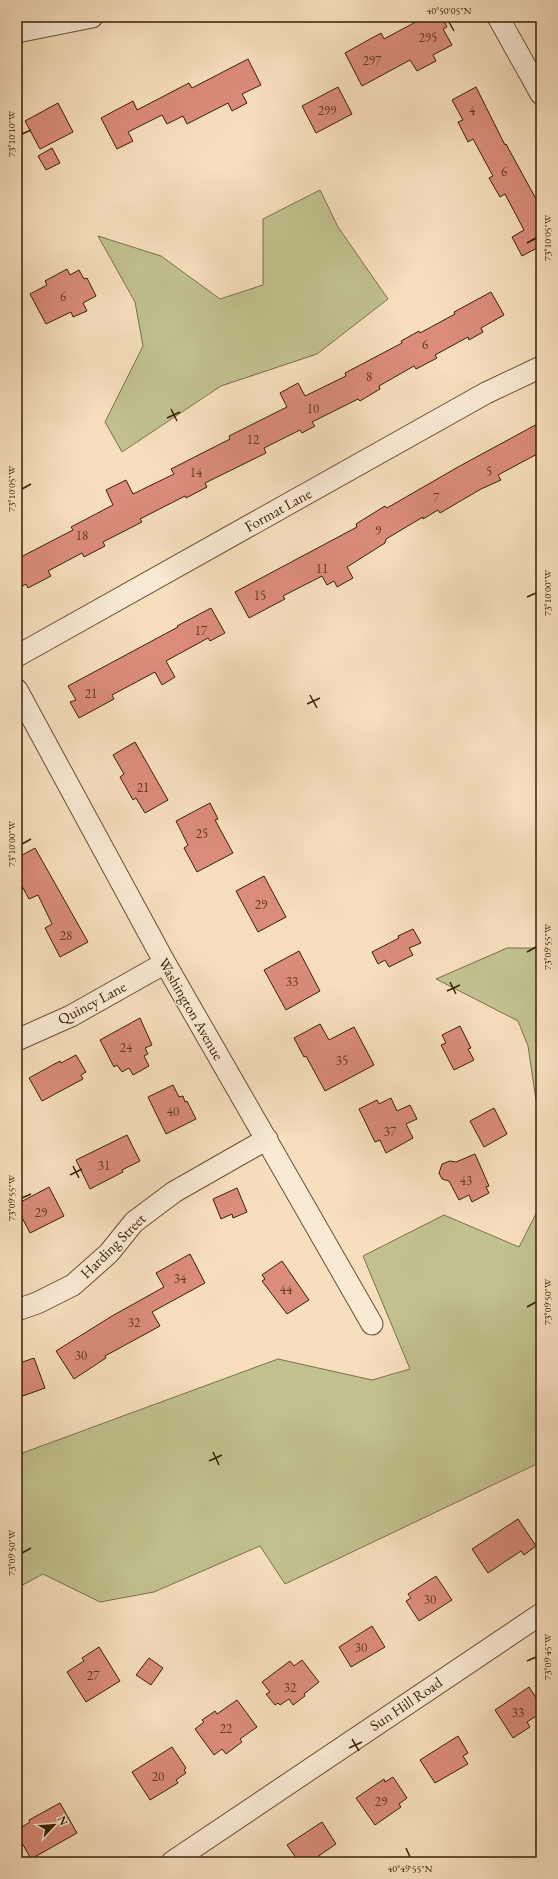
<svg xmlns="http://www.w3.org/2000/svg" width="558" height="1879" viewBox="0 0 558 1879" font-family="'EB Garamond',serif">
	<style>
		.green { fill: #c1c18f; stroke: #7c7048 }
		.building { fill: #db8c7b; stroke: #382001 }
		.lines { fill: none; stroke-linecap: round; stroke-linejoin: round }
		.minor-casing { stroke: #685030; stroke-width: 23 }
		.minor { stroke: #faead5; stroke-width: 21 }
		.ticks { fill: none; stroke: #382001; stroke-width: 1.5 }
		.labels { text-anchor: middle; stroke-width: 3; stroke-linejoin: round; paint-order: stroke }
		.number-label { font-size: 13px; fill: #613b20 }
		.street-label { font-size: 15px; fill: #382001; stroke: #faead5 }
		.neatline { fill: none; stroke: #382001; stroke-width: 1.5 }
		.ticks-label { font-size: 10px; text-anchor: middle; fill: #382001 }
	</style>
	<rect width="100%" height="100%" fill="#f7dfbe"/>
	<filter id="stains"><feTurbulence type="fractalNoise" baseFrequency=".005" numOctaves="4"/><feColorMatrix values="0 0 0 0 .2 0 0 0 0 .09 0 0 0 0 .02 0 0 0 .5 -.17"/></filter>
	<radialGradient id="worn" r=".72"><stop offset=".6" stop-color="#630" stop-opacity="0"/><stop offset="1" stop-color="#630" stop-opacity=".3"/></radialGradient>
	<path class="green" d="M320,190L338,227L388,299L317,354L221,386L122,452L105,422L143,346L135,302L98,236L161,256L220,299L263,285V219Z
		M507,948H541V1104L536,1100L528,1046L518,1021L436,979Z
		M541,1204V1462L285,1584L260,1546L154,1592L100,1602L43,1574L17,1588V1455L278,1359L372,1380L410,1369L363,1256L444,1215L519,1247Z"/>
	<path class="building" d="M425,17H442L447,27L443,29L452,45L433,55L436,61L417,71L410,60L362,86L345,53L381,33L384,39Z
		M248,59L261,85L242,94L247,103L232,111L228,103L187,124L183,116L167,124L162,115L128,132L133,141L117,149L101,118L133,101L137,110L189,83L192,88Z
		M338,87L352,114L316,133L302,106Z
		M476,87L505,145L506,144L536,199L541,196V246L522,256L512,237L524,230L505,194L500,197L489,178L493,176L473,139L468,142L458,122L463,120L452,100Z
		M58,103L73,132L40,149L25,121Z
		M52,148L60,163L46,170L38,156Z
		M67,269L70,275L79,270L84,279L87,278L96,296L83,303L87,311L73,317L71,312L46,324L30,294L47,285L45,281Z
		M491,292L504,315L481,328L483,332L469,340L468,337L435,355L437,358L416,369L414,366L379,386L380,389L360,401L358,399L312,422L315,426L302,433L300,430L264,448L266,453L205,483L207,487L186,498L185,496L140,519L142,522L103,542L105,546L84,557L82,553L48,571L51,576L28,588L26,584L17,589V559L73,530L71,527L113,505L106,490L126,480L133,494L174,474L171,469L230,439L229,436L287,407L280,393L298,383L305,396L346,376L345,373L402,343L401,341L419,331L420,333L455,314L454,312Z
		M541,422V452L498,475L501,480L481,489L440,513L438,510L423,519V517L386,539L385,543L347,567L353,578L337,587L334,581L327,585L322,576L283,596L285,599L249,618L235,592L357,527L356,524L385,506L387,508L458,467Z
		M211,608L225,633L210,641L208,638L166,661L175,677L162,685L155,672L112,695L114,699L79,718L70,702L76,700L68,686L178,627L177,626Z
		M135,742L168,800L145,813L136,798L133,800L120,777L124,774L113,755Z
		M210,803L218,819L215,820L233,853L197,872L184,848L188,845L176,821Z
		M35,848L88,942L60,957L45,928L52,924L38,895L29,899L17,877V858Z
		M264,876L286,917L258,932L236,891Z
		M413,929L421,943L409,948L413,955L389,967L385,960L378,964L372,952L399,938L398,936Z
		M299,951L320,991L286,1010L264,970Z
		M140,1018L152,1045L145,1048L148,1054L144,1056L149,1066L133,1075L129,1068L122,1072L117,1065L114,1067L100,1040Z
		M320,1024L329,1040L354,1027L374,1065L325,1091L306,1056L304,1057L294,1038Z
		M460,1026L471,1048L468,1049L474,1060L454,1070L441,1045L446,1043L442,1035Z
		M76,1055L86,1072L81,1075L83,1079L42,1101L29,1078L60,1061L61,1063Z
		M173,1085L179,1097L183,1096L185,1102L187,1101L196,1119L166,1134L148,1097Z
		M391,1098L397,1111L410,1105L417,1119L406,1124L413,1138L386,1153L380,1140L375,1142L359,1109L377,1100L379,1104Z
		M494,1108L507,1134L484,1147L470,1121Z
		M127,1135L140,1161L122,1170L123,1172L90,1189L76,1160Z
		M475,1154L489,1186L486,1187L489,1193L472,1202L469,1195L459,1200L449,1181L442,1179L439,1173L442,1164L450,1161L456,1162Z
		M49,1187L64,1216L30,1233L17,1208V1204Z
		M237,1188L247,1212L233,1218L232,1214L221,1219L213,1199Z
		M190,1254L205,1283L152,1312L160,1326L105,1356L106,1358L74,1379L56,1351L112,1316L164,1287L156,1273Z
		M282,1261L309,1300L287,1314L262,1281L265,1279L262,1275Z
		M34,1358L45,1388L17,1398V1364Z
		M518,1519L536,1546L524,1555L521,1551L488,1573L472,1549Z
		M436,1576L452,1600L419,1621L406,1601L411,1598L408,1594Z
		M372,1626L385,1647L351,1667L339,1647Z
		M99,1647L120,1681L86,1702L67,1672L84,1661L82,1658Z
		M149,1658L163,1668L151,1685L136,1675Z
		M302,1660L319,1682L304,1694L305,1696L293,1705L289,1699L280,1705L278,1703L275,1705L266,1694L270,1692L262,1682L290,1661L294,1666Z
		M529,1687L541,1705V1713L527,1722L530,1727L513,1738L495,1710Z
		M237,1700L257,1727L240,1739L242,1742L226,1754L222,1749L214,1755L195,1729L204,1722L202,1720L215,1711L217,1714Z
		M458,1736L468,1753L463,1756L468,1764L435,1783L420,1760Z
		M172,1747L186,1768L184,1770L186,1773L176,1780L178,1783L150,1800L132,1772Z
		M393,1777L407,1798L399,1804L401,1807L375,1825L356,1798L384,1779L385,1782Z
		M60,1803L77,1833L31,1859L17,1834V1830L30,1822L29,1820Z
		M322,1822L336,1844L310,1862H299L287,1845Z"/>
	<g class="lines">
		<defs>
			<path id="minor" d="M498,17L541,94
				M17,32L92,17
				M17,656L486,393L541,367
				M17,690L165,963L372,1324
				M17,1040L71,1016L165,963
				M17,1310L37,1303L73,1285L109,1253L134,1222L174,1192L267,1139
				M172,1862L541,1614"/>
		</defs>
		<use href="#minor" class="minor-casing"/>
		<use href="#minor" class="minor"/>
	</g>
	<path class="ticks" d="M449,22L454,31M22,134L31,130M527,243L536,238M171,409L177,421M167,418L180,412M22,489L31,484M527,597L536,593M310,695L317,708M307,704L320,698M22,844L31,839M527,952L536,947M450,982L456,994M447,991L460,985M73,1166L79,1178M70,1175L82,1169M22,1198L31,1194M527,1307L536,1302M213,1452L219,1465M209,1461L222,1455M22,1553L31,1548M527,1661L536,1657M352,1739L359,1751M349,1748L362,1742M406,1848L410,1857"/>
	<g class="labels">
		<g class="number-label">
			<text x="428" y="42">295</text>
			<text x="372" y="65">297</text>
			<text x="327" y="115">299</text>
			<text x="472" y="115">4</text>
			<text x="504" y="176">6</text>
			<text x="63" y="301">6</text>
			<text x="425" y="349">6</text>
			<text x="369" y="381">8</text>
			<text x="313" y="413">10</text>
			<text x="253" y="444">12</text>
			<text x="489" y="476">5</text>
			<text x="196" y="477">14</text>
			<text x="436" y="502">7</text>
			<text x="378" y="535">9</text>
			<text x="82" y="540">18</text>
			<text x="322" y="573">11</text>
			<text x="260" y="600">15</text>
			<text x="201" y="635">17</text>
			<text x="91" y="698">21</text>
			<text x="143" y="792">21</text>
			<text x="202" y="838">25</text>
			<text x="261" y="909">29</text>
			<text x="66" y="940">28</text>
			<text x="292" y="986">33</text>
			<text x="126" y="1052">24</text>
			<text x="342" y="1065">35</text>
			<text x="173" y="1116">40</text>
			<text x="390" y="1136">37</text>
			<text x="104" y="1170">31</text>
			<text x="466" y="1185">43</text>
			<text x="41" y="1217">29</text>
			<text x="180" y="1283">34</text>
			<text x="286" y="1294">44</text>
			<text x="134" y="1327">32</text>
			<text x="81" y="1360">30</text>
			<text x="430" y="1604">30</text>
			<text x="361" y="1652">30</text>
			<text x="93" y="1680">27</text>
			<text x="290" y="1692">32</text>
			<text x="518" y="1717">33</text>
			<text x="226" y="1733">22</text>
			<text x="158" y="1781">20</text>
			<text x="381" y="1806">29</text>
		</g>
		<g class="street-label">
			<text transform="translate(278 510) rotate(-29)" y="5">Format Lane</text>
			<text transform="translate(92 1003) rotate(-28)" y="5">Quincy Lane</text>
			<text transform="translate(191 1009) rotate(60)" y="5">Washington Avenue</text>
			<text transform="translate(113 1246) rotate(-45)" y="5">Harding Street</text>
			<text transform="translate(406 1704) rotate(-34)" y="5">Sun Hill Road</text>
		</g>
	</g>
	<rect width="558" height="1879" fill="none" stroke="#f7dfbe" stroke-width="44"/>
	<g transform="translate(54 1825) rotate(64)" stroke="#faead5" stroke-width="3" paint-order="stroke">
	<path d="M0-3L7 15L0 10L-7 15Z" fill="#382001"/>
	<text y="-6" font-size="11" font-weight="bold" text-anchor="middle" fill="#382001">N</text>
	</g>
	<rect x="22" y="22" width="514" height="1835" class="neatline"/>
	<g class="ticks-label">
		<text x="449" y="14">40°50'05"N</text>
		<text transform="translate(11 134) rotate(-90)" y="4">73°10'10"W</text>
		<text transform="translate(547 238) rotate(-90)" y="4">73°10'05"W</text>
		<text transform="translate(11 489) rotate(-90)" y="4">73°10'05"W</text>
		<text transform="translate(547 593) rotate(-90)" y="4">73°10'00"W</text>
		<text transform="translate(11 844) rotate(-90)" y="4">73°10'00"W</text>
		<text transform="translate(547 947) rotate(-90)" y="4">73°09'55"W</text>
		<text transform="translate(11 1198) rotate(-90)" y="4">73°09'55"W</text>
		<text transform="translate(547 1302) rotate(-90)" y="4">73°09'50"W</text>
		<text transform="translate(11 1553) rotate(-90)" y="4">73°09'50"W</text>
		<text transform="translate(547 1657) rotate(-90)" y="4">73°09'45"W</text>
		<text x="410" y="1872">40°49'55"N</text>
	</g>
	<rect width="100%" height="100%" filter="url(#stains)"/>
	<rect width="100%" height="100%" fill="url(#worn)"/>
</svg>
